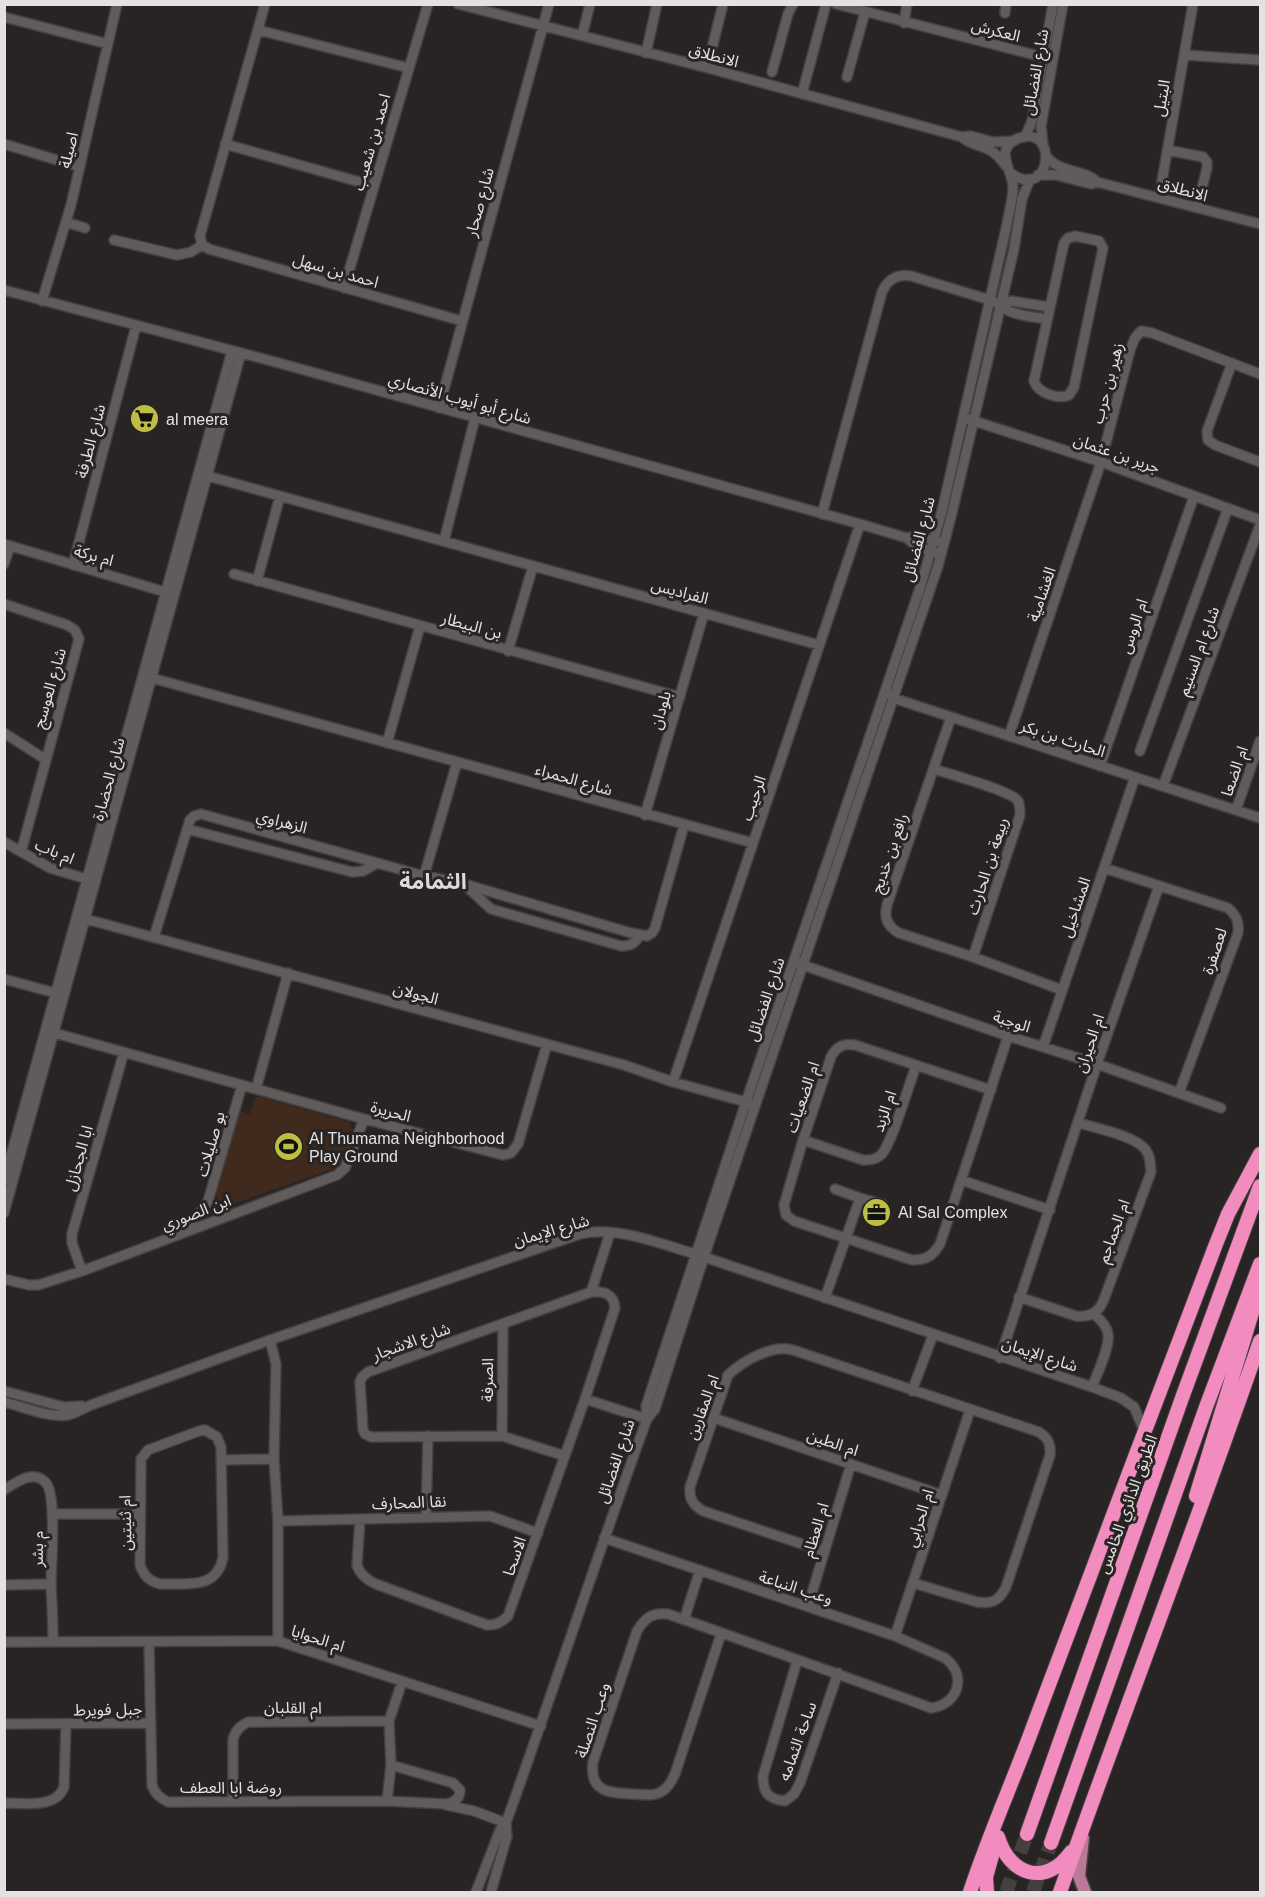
<svg xmlns="http://www.w3.org/2000/svg" width="1265" height="1897" viewBox="0 0 1265 1897" font-family="Arial,'Noto Sans Arabic',sans-serif">
	<style>
		.green { fill: #402a1e }
		.lines { fill: none; stroke-linecap: round; stroke-linejoin: round }
		.highway-tunnel { stroke: #444040; stroke-width: 14; stroke-dasharray: 14 7; stroke-linecap: butt }
		.minor-casing { stroke: #444041; stroke-width: 12 }
		.major-casing { stroke: #444041; stroke-width: 15 }
		.highway-casing { stroke: #444041; stroke-width: 16 }
		.minor { stroke: #615c5c; stroke-width: 9 }
		.major { stroke: #b97997; stroke-width: 12 }
		.highway { stroke: #f38cbe; stroke-width: 14 }
		.labels { text-anchor: middle; stroke-width: 6; stroke-linejoin: round; paint-order: stroke }
		.street-label { font-size: 16px; fill: #e4e1e2; stroke: #282424 }
		.poi-label { font-size: 16px; fill: #e4e1e2; stroke: #282424; text-anchor: start }
		.district-label { font-size: 22px; font-weight: bold; fill: #ded8d8; stroke: #282424 }
	</style>
	<rect width="100%" height="100%" fill="#282424"/>
	<path class="green" d="M256,1096L349,1122L352,1128L341,1166L224,1207L220,1204L216,1194L239,1111L250,1114Z"/>
	<g class="lines">
		<path class="highway-tunnel" d="M1006,1892L1027,1834
			M1033,1892L1051,1843"/>
		<defs>
			<path id="minor" d="M265,4L200,236L202,245L209,249L462,321
				M458,4L704,67L962,137L971,136L993,142L1014,141
				M836,4L1043,57
				M1005,13L1006,4
				M4,17L108,44
				M904,23L907,4
				M258,30L409,68
				M582,36L590,4
				M646,53L657,4
				M1184,55L1260,60
				M704,67L708,54L711,52L723,4
				M772,72L788,14L793,4
				M847,77L865,12
				M802,94L826,4
				M962,137C969,144 979,145 988,149C996,153 1001,159 1006,166
				M1025,137L1032,121L1053,4
				M4,144L80,167
				M225,144L374,186
				M1043,145L1041,126L1063,4
				M1167,150L1203,157L1207,162V168L1197,208
				M1047,157C1061,174 1085,169 1097,182
				M1038,175H1056L1091,184L1097,182L1260,224
				M1159,198L1193,4
				M66,222L85,228
				M1075,236L1099,241L1103,248L1074,387L1069,395C1058,400 1038,393 1034,381L1064,243L1068,238Z
				M114,240L177,255L191,252L202,245
				M344,288L428,4
				M4,290L279,363L860,524L907,538L916,546L937,553
				M42,301L71,205L117,4
				M1001,304L1011,301L1050,307
				M1232,363L1207,431L1208,440L1215,445L1260,462
				M439,408L549,4
				M968,419L1101,462L1260,520
				M204,475L819,645
				M822,514L882,292C888,279 897,274 911,276L990,300C999,303 1000,306 1007,310C1018,316 1035,317 1047,319
				M907,538L917,536L940,542
				M444,541L475,418
				M4,544L172,594
				M4,564L10,546
				M73,565L136,326
				M234,574L680,697
				M257,581L280,496
				M4,604L67,625L75,630L79,639L21,852
				M508,651L533,566
				M148,677L753,843
				M891,694L893,698L1260,818
				M951,717L887,905C884,918 887,926 899,933L973,957L1062,990
				M4,733L45,759
				M1009,736L1101,462L1130,350L1135,338L1141,331L1152,333L1260,374
				M387,743L420,626
				M1140,751L1228,508
				M1100,766L1194,496
				M934,769C949,774 1012,791 1018,801C1020,805 1020,811 1020,815L973,957
				M1163,786L1260,525
				M1236,810L1260,741
				M645,815L704,613
				M187,829L352,872L363,871L377,863
				M4,842L50,868L90,880
				M1104,868L1228,908C1237,916 1239,922 1238,933L1179,1093
				M424,876L457,762
				M466,886L491,909L621,946C631,946 634,944 640,935
				M82,918L624,1065L673,1082L746,1102L750,1105
				M154,937L190,820L194,816L201,814L424,876L464,884L631,933L647,936L652,933L655,928L684,825
				M797,963L1008,1036L1097,1064L1221,1108
				M4,979L59,994
				M51,1032L364,1119L503,1155L511,1153L518,1144L547,1044
				M1043,1047L1135,777
				M673,1082L860,524
				M256,1089L288,973
				M991,1090L855,1045C843,1043 836,1047 831,1057L803,1140L784,1205L786,1215L794,1221L912,1260C926,1260 933,1256 940,1244C963,1175 986,1105 1008,1036
				M803,1140L863,1160C870,1160 875,1160 881,1155C892,1144 909,1084 916,1066
				M961,1180L1050,1210
				M4,1181L232,351
				M860,1198L882,1204
				M4,1213L241,353
				M181,1233L203,1209L208,1201L242,1085
				M82,1271L72,1243V1234L124,1052
				M4,1279L29,1285H38L82,1271L337,1175L345,1168L364,1119
				M591,1292L610,1233
				M1019,1297L1076,1316C1089,1317 1097,1314 1103,1302L1151,1172C1150,1164 1151,1156 1145,1149C1135,1136 1096,1128 1079,1123
				M825,1298L860,1198L835,1189
				M270,1340L276,1364L274,1459L278,1521V1641
				M1000,1358L1097,1064L1159,886
				M1092,1387C1097,1374 1110,1348 1108,1334C1107,1326 1100,1319 1094,1314
				M4,1391L64,1407L82,1406
				M912,1391L933,1335
				M585,1399L647,1419
				M4,1402C24,1407 48,1418 68,1415C76,1413 83,1409 91,1405L270,1340L580,1234C615,1225 661,1244 695,1254L1092,1387L1121,1398L1134,1407L1144,1430
				M714,1418L942,1495
				M647,1419L655,1409L704,1257L938,566L951,517L1014,249L1022,199L1030,179
				M205,1430L217,1437L221,1447L223,1558C216,1590 187,1583 160,1584C149,1581 144,1576 140,1565L141,1459L148,1450L199,1431Z
				M502,1436L503,1324
				M222,1460L274,1459
				M4,1490C16,1482 34,1469 46,1483C57,1495 51,1566 51,1585C52,1604 53,1623 53,1642
				M52,1514H139
				M426,1517L428,1436
				M360,1519L357,1565C360,1575 367,1580 376,1584L487,1625C496,1625 501,1623 508,1616L585,1399L615,1308C614,1294 604,1291 591,1292L368,1372L362,1377L360,1382L363,1430L365,1434L371,1437L502,1436L565,1456
				M278,1521L490,1516L538,1533
				M604,1538L895,1636L945,1658C968,1675 958,1705 931,1708C844,1676 756,1645 668,1614C652,1612 645,1618 637,1631L593,1762C589,1792 609,1793 633,1794C642,1794 653,1797 661,1792C668,1788 671,1782 675,1774L721,1634
				M823,1551L703,1511C693,1505 689,1499 690,1487L728,1375C743,1361 772,1344 793,1350L1039,1432C1048,1438 1051,1444 1050,1455L1006,1587C999,1601 992,1604 977,1602L913,1583
				M4,1585L51,1584
				M808,1606L851,1464
				M684,1620L700,1570
				M895,1636L970,1410
				M4,1642L278,1641L541,1726
				M149,1643L152,1785C155,1794 160,1798 168,1802L387,1801L446,1804C454,1803 460,1799 460,1790L453,1783L391,1765
				M797,1661L763,1776C763,1793 768,1799 785,1801L794,1794L800,1783L838,1673
				M4,1724L151,1723
				M387,1801L391,1765L389,1721L402,1682
				M233,1802V1739C236,1730 240,1726 248,1722L389,1721
				M4,1803C24,1803 56,1809 64,1787L66,1725
				M446,1805L474,1811L506,1823
				M476,1892L500,1830L506,1823C554,1689 598,1553 647,1419L646,1406L746,1102L921,585L942,511L1007,224C1009,212 1013,199 1013,187C1013,171 992,148 1019,138C1059,124 1052,201 1012,174
				M491,1892L507,1836L506,1823"/>
			<path id="major" d="M1083,1838L1079,1876L1085,1892"/>
			<path id="highway" d="M1196,1496L1259,1290
				M1027,1834L1182,1398L1260,1186
				M998,1837C1010,1876 1046,1887 1071,1852
				M1051,1843L1206,1407L1260,1264
				M970,1892C989,1834 1015,1777 1036,1719C1095,1561 1156,1402 1216,1244L1228,1214L1260,1154
				M987,1892L986,1877L993,1852
				M1060,1892C1125,1708 1196,1526 1260,1341"/>
		</defs>
		<use href="#minor" class="minor-casing"/>
		<use href="#major" class="major-casing"/>
		<use href="#highway" class="highway-casing"/>
		<use href="#minor" class="minor"/>
		<use href="#major" class="major"/>
		<use href="#highway" class="highway"/>
	</g>
	<defs>
		<symbol id="supermarket-disc" viewBox="-11 -11 22 22"><circle r="9.5" fill="#bebf42" stroke="#282424"/><path d="M-6-5.5h2.5l.6 2H6L4.5 2H-2.5L-4.4-4H-6ZM-1.5 3.2a1.3 1.3 0 1 0 .1 0ZM3 3.2a1.3 1.3 0 1 0 .1 0Z" fill="#111"/></symbol>
		<symbol id="stadium-disc" viewBox="-11 -11 22 22"><circle r="9.5" fill="#bebf42" stroke="#282424"/><path d="M0-5a6.5 5 0 1 0 0 10a6.5 5 0 1 0 0-10ZM-3.5-1.8h7v3.6h-7Z" fill="#111"/></symbol>
		<symbol id="office-disc" viewBox="-11 -11 22 22"><circle r="9.5" fill="#bebf42" stroke="#282424"/><path d="M-6-3h4V-5.5h4V-3h4V5H-6ZM-1-4.5V-3h2v-1.5ZM-6 0V1H6V0Z" fill="#111"/></symbol>
	</defs>
	<g fill-rule="evenodd">
		<use href="#supermarket-disc" x="128" y="402" width="33" height="33"/>
		<use href="#stadium-disc" x="272" y="1130" width="33" height="33"/>
		<use href="#office-disc" x="860" y="1196" width="33" height="33"/>
	</g>
	<g class="labels">
		<g class="street-label">
			<text transform="translate(996 30) rotate(14)" y="6">العكرش</text>
			<text transform="translate(714 55) rotate(15)" y="6">الانطلاق</text>
			<text transform="translate(1035 72) rotate(-80)" y="6">شارع الفضائل</text>
			<text transform="translate(1161 98) rotate(-80)" y="6">البتيل</text>
			<text transform="translate(371 142) rotate(-74)" y="6">احمد بن شعيب</text>
			<text transform="translate(68 150) rotate(-77)" y="6">اصيلة</text>
			<text transform="translate(1183 189) rotate(15)" y="6">الانطلاق</text>
			<text transform="translate(479 202) rotate(-75)" y="6">شارع صحار</text>
			<text transform="translate(336 270) rotate(16)" y="6">احمد بن سهل</text>
			<text transform="translate(1107 383) rotate(-75)" y="6">زهير بن حرب</text>
			<text transform="translate(460 398) rotate(16)" y="6">شارع أبو أيوب الأنصاري</text>
			<text transform="translate(90 441) rotate(-75)" y="6">شارع الطرفة</text>
			<text transform="translate(1117 453) rotate(19)" y="6">جرير بن عثمان</text>
			<text transform="translate(918 539) rotate(-75)" y="6">شارع الفضائل</text>
			<text transform="translate(94 555) rotate(16)" y="6">ام بركة</text>
			<text transform="translate(680 591) rotate(15)" y="6">الفراديس</text>
			<text transform="translate(1041 594) rotate(-71)" y="6">الغشامية</text>
			<text transform="translate(472 625) rotate(15)" y="6">بن البيطار</text>
			<text transform="translate(1133 626) rotate(-71)" y="6">ام الروس</text>
			<text transform="translate(1198 651) rotate(-70)" y="6">شارع ام السنيم</text>
			<text transform="translate(49 688) rotate(-74)" y="6">شارع العوسج</text>
			<text transform="translate(660 710) rotate(-74)" y="6">بلودان</text>
			<text transform="translate(1063 738) rotate(18)" y="6">الحارث بن بكر</text>
			<text transform="translate(1234 771) rotate(-71)" y="6">ام الضعا</text>
			<text transform="translate(108 779) rotate(-75)" y="6">شارع الحضارة</text>
			<text transform="translate(574 779) rotate(16)" y="6">شارع الحمراء</text>
			<text transform="translate(753 798) rotate(-71)" y="6">الرحيب</text>
			<text transform="translate(282 821) rotate(15)" y="6">الزهراوي</text>
			<text transform="translate(55 851) rotate(23)" y="6">ام باب</text>
			<text transform="translate(889 853) rotate(-71)" y="6">رافع بن خديج</text>
			<text transform="translate(987 866) rotate(-72)" y="6">ربيعة بن الحارث</text>
			<text transform="translate(1075 907) rotate(-71)" y="6">المشاخيل</text>
			<text transform="translate(1214 951) rotate(-72)" y="6">لعصفرة</text>
			<text transform="translate(416 993) rotate(15)" y="6">الجولان</text>
			<text transform="translate(765 999) rotate(-71)" y="6">شارع الفضائل</text>
			<text transform="translate(1012 1021) rotate(18)" y="6">الوجبة</text>
			<text transform="translate(1089 1043) rotate(-71)" y="6">ام الحيران</text>
			<text transform="translate(802 1097) rotate(-71)" y="6">ام الضعيات</text>
			<text transform="translate(391 1111) rotate(15)" y="6">الحريرة</text>
			<text transform="translate(884 1111) rotate(-71)" y="6">ام الزبد</text>
			<text transform="translate(210 1144) rotate(-74)" y="6">بو صليلات</text>
			<text transform="translate(78 1158) rotate(-74)" y="6">ابا الجحازل</text>
			<text transform="translate(196 1212) rotate(-21)" y="6">ابن الصوري</text>
			<text transform="translate(551 1230) rotate(-16)" y="6">شارع الإيمان</text>
			<text transform="translate(1113 1231) rotate(-70)" y="6">ام الجماجم</text>
			<text transform="translate(411 1341) rotate(-20)" y="6">شارع الاشجار</text>
			<text transform="translate(1040 1354) rotate(18)" y="6">شارع الإيمان</text>
			<text transform="translate(487 1380) rotate(-90)" y="6">الصرفة</text>
			<text transform="translate(702 1407) rotate(-70)" y="6">ام المقارين</text>
			<text transform="translate(833 1442) rotate(19)" y="6">ام الطين</text>
			<text transform="translate(615 1461) rotate(-71)" y="6">شارع الفضائل</text>
			<text transform="translate(409 1502) rotate(-2)" y="6">نقا المحارف</text>
			<text transform="translate(1127 1504) rotate(-70)" y="6">الطريق الدائري الخامس</text>
			<text transform="translate(919 1518) rotate(-72)" y="6">ام الحرابي</text>
			<text transform="translate(125 1523) rotate(-91)" y="6">ام ثنيتين</text>
			<text transform="translate(815 1530) rotate(-73)" y="6">ام العظام</text>
			<text transform="translate(37 1549) rotate(-89)" y="6">م بشر</text>
			<text transform="translate(514 1556) rotate(-71)" y="6">الاسحا</text>
			<text transform="translate(796 1587) rotate(18)" y="6">وعب النباعة</text>
			<text transform="translate(318 1638) rotate(18)" y="6">ام الحوايا</text>
			<text x="293" y="1713">ام القلبان</text>
			<text transform="translate(108 1709) rotate(-1)" y="6">جبل فويرط</text>
			<text transform="translate(592 1720) rotate(-72)" y="6">وعب النصلة</text>
			<text transform="translate(797 1741) rotate(-70)" y="6">ساحة الثمامه</text>
			<text x="231" y="1793">روضة ابا العطف</text>
		</g>
		<g class="poi-label">
			<text x="166" y="425">al meera</text>
			<text x="309" y="1144">Al Thumama Neighborhood<tspan x="309" dy="18">Play Ground</tspan></text>
			<text x="898" y="1218">Al Sal Complex</text>
		</g>
		<g class="district-label">
			<text x="433" y="889">الثمامة</text>
		</g>
	</g>
	<rect width="1265" height="1897" fill="none" stroke="#e4e1e2" stroke-width="12"/>
</svg>
